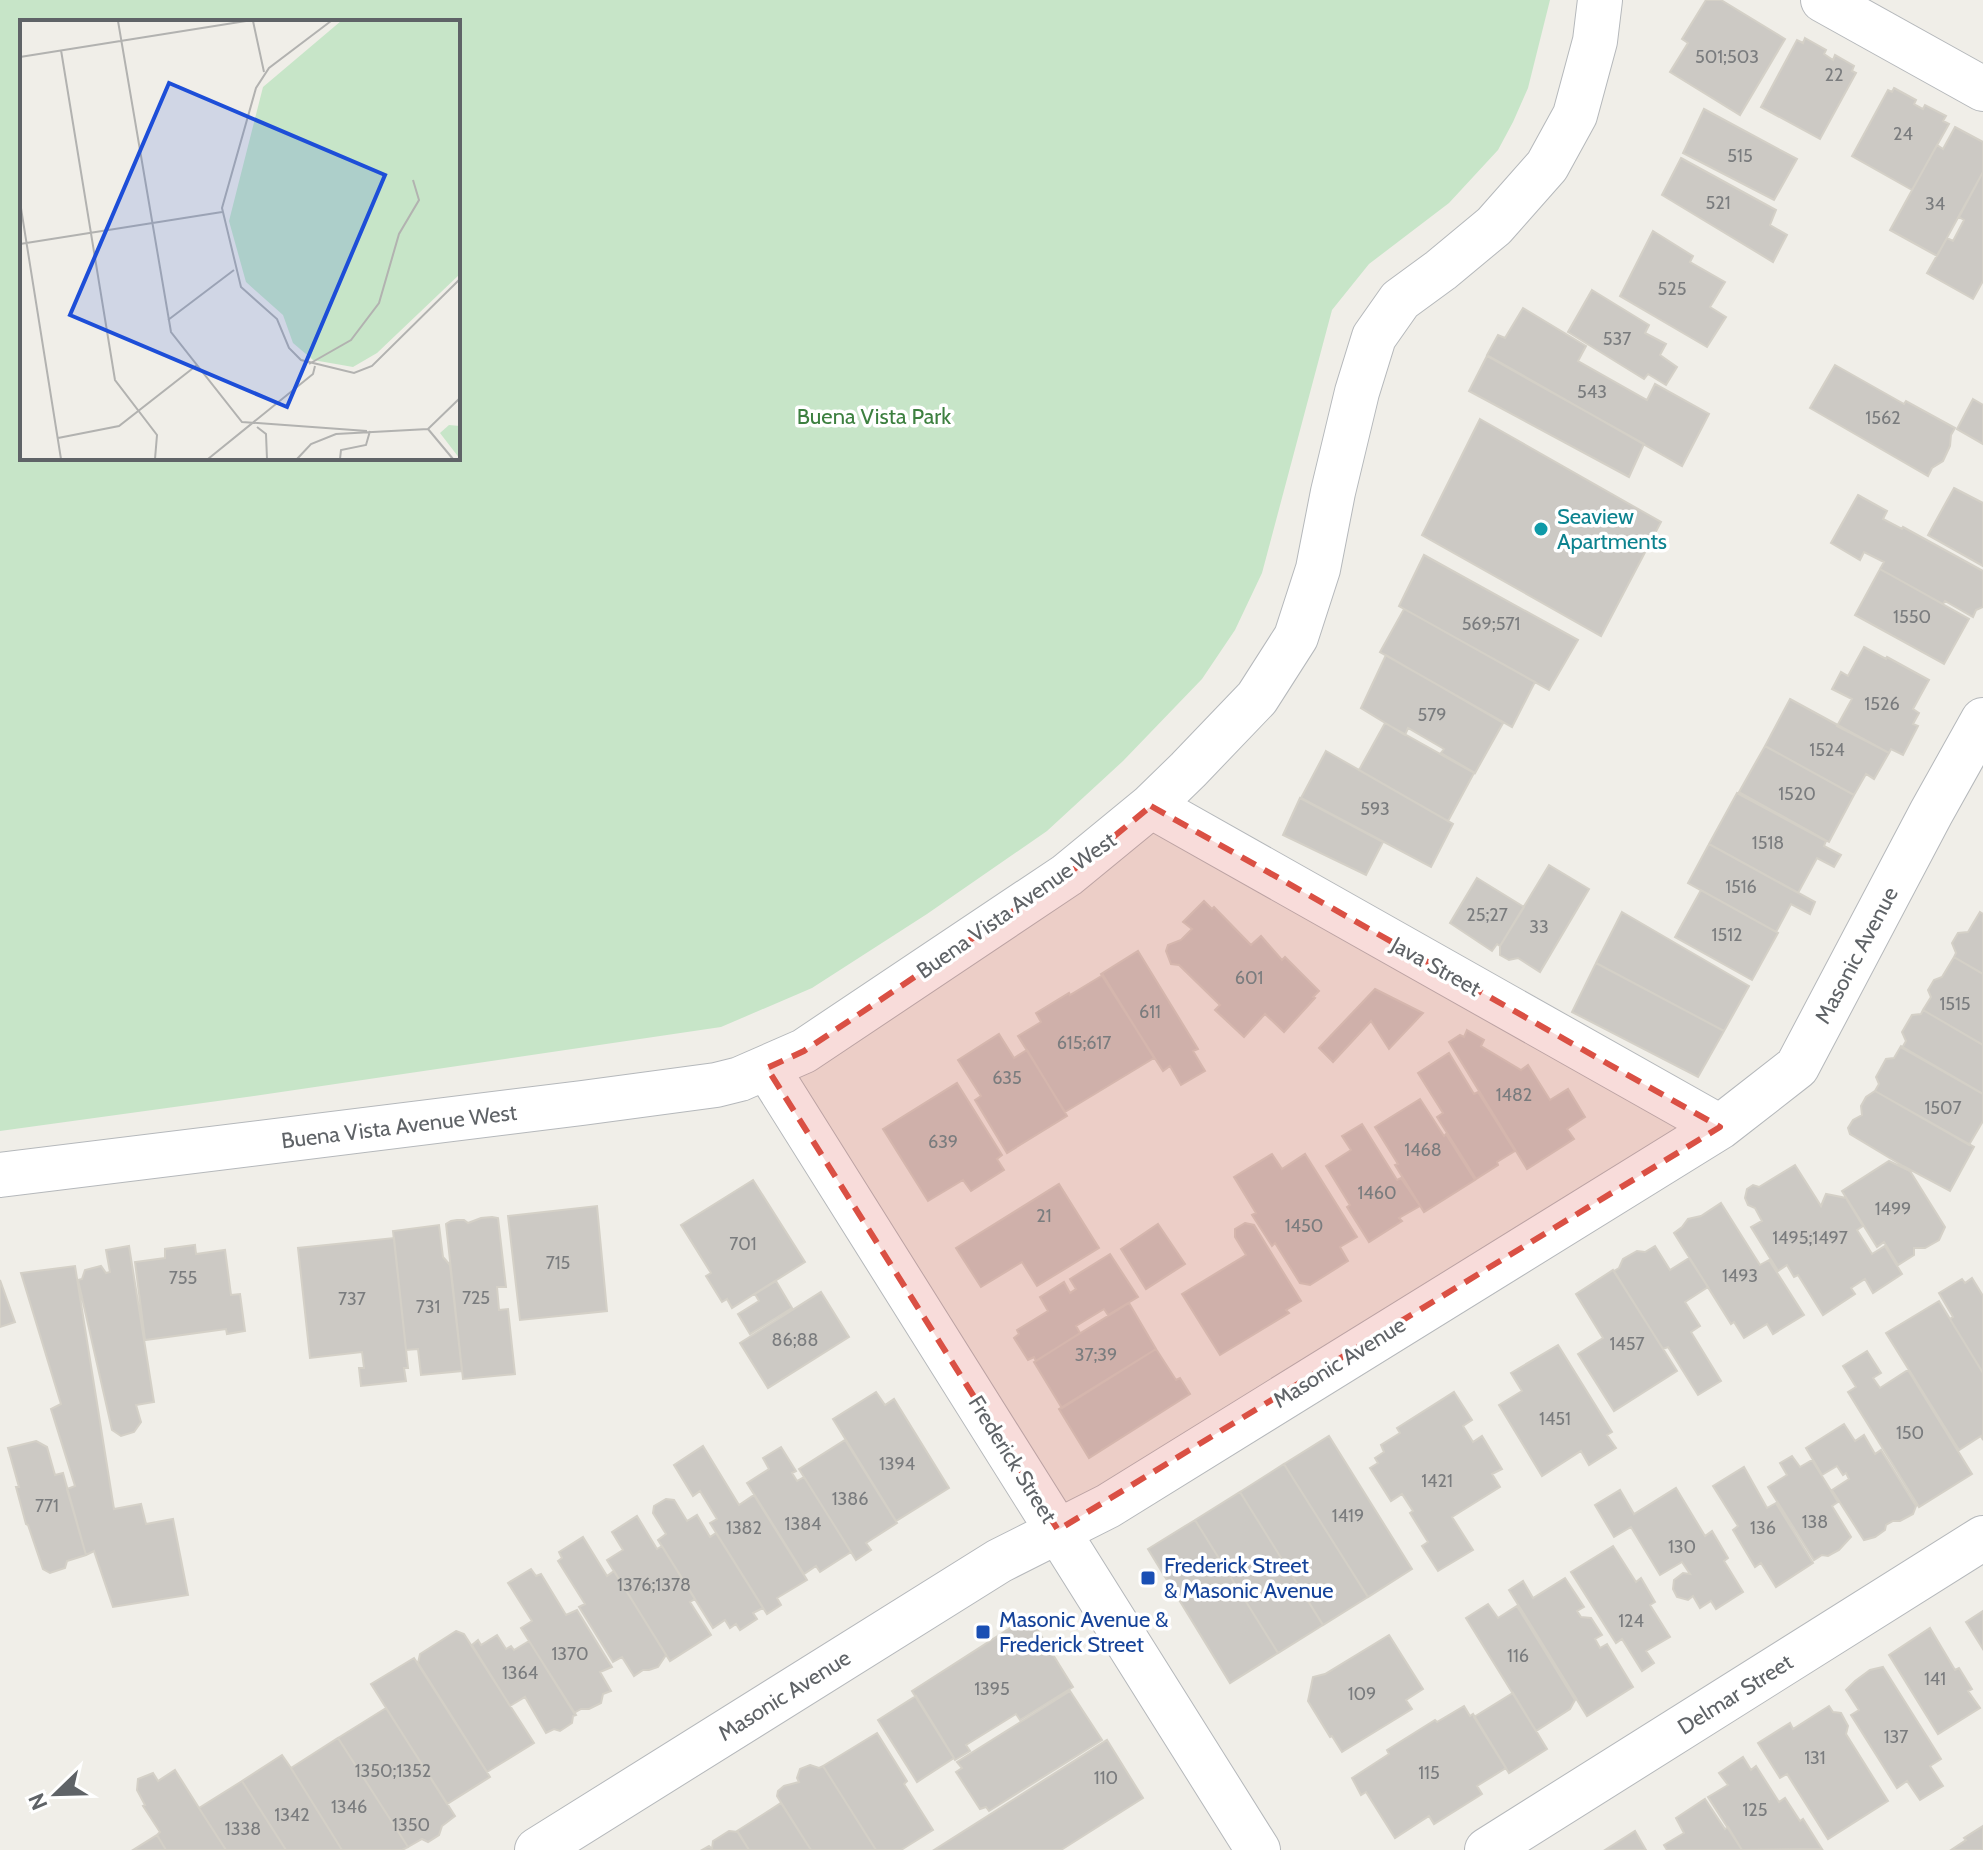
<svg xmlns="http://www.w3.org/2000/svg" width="1983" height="1850" viewBox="0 0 1983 1850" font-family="Cabin,sans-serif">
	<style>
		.green { fill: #c7e5c8; fill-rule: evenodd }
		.building { fill: #ccc9c4; stroke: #d4d0c7; stroke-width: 2 }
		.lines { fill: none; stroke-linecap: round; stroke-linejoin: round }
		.minor-casing { stroke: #b5b8bb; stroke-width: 46 }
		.minor { stroke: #fff; stroke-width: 44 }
		.marked { fill: #da5044; fill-opacity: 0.2; stroke: #da5044; stroke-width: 6; stroke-dasharray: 16 10; stroke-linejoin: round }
		.culture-dot { fill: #0f9aa8; stroke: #fff; stroke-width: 3 }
		.transit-dot { fill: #1a4fb4; stroke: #fff; stroke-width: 3 }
		.labels { text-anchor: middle; stroke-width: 7; stroke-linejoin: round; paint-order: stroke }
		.number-label { font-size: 18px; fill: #7a7c7e }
		.park-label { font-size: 22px; fill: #3d8040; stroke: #fff }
		.culture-label { font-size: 22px; fill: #0d838f; stroke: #fff; text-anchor: start }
		.street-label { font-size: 22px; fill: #5f6367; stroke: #fff }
		.transit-label { font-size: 22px; fill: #164399; stroke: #fff; text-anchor: start }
		.inset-road { fill: none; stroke: #b2b2b0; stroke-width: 2 }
		.view { fill: #1d4ed8; fill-opacity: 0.15; stroke: #1d4ed8; stroke-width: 4 }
		.inset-edge { fill: none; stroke: #5f6367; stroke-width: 4 }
	</style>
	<rect width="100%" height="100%" fill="#f0eee8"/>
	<path class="green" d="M0,0H1550L1528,88L1513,122L1498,150L1449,203L1369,264L1332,310L1262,573L1235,630L1202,679L1123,761L1047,831L927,914L812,988L721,1027L254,1096L0,1131ZM458,22V458H22V22Z"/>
	<path class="building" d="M1706,0H1721L1785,39L1740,115L1670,72L1688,43L1682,39Z
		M1805,38L1826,50L1824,54L1833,60L1835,55L1854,66L1852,71L1856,73L1820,139L1761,107L1797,40L1803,43Z
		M1894,88L1916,100L1914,104L1923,109L1925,105L1946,116L1943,121L1949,124L1912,190L1852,156L1888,90L1892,92Z
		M1704,109L1797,159L1774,200L1683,153Z
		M1955,127L1983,142V172L1937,256L1890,230L1937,145L1943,149Z
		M1681,158L1776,210L1770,225L1787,235L1773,262L1662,195Z
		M1983,172V281L1973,299L1927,273L1947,238L1953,241L1964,220L1959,217Z
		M1653,231L1693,256L1690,262L1725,282L1710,307L1726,317L1707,347L1620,296Z
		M1592,290L1649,325L1645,333L1666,344L1660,355L1677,367L1666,385L1648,374L1644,379L1568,332Z
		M1523,308L1586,346L1578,361L1647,400L1655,384L1709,414L1682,466L1487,355L1498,335L1505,338Z
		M1487,356L1644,444L1629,477L1469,391Z
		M1835,365L1904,404L1906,401L1955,428L1951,435L1950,446L1943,461L1932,468L1928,476L1810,408Z
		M1973,399L1983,405V444L1957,429Z
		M1480,419L1661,522L1601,636L1422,535Z
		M1954,488L1983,503V566L1928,535Z
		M1858,495L1887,511L1883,519L1902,529L1903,527L1983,571V607L1976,610L1973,617L1945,601L1943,604L1880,569L1884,562L1864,552L1860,560L1831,543Z
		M1424,555L1578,640L1549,690L1399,606Z
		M1880,569L1969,619L1944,664L1855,615Z
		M1404,609L1535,682L1512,727L1380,652Z
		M1864,647L1886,659L1887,657L1929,680L1913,709L1919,713L1913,724L1918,726L1903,755L1891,749L1889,753L1837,726L1852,699L1832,689L1841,672L1848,676Z
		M1386,655L1503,723L1475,773L1441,753L1444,749L1408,728L1405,735L1361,708Z
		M1790,699L1889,753L1874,779L1866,774L1854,795L1765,746Z
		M1385,723L1474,773L1448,821L1359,770Z
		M1765,746L1854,795L1829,842L1739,792Z
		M1326,751L1453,824L1431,867L1301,798Z
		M1737,793L1826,841L1824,846L1841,855L1834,867L1817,858L1798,893L1709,844Z
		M1300,798L1383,842L1366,875L1283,835Z
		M1709,844L1815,902L1810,914L1791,904L1776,932L1688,883Z
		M1549,865L1589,889L1540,972L1518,958L1509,960L1500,955V946Z
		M1477,878L1524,907L1500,946L1497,944L1492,951L1450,923Z
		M1701,890L1778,933L1752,980L1675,937Z
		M1204,901L1212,909L1214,907L1251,945L1261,936L1282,960L1285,957L1319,991L1313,997L1315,998L1284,1032L1265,1014L1244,1037L1215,1010L1220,1005L1179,965L1171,964L1166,951L1168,945L1181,940L1192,929L1183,922Z
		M1622,912L1749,986L1724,1031L1596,963Z
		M1980,912L1983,914V974L1954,957L1956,953L1952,943L1958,933L1968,932Z
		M1138,951L1198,1049L1193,1051L1205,1071L1181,1085L1170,1066L1163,1071L1101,974Z
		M1954,957L1983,974V1045L1923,1010L1931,997L1928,990L1934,980L1942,977Z
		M1596,963L1724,1031L1698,1077L1572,1012Z
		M1103,975L1154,1058L1065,1112L1018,1036L1041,1022L1036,1013L1069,993L1070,995Z
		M1375,989L1423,1013L1389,1049L1371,1021L1333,1062L1319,1048Z
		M1923,1010L1983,1045V1094L1902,1048L1906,1041L1902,1032L1912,1015L1921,1014Z
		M1467,1030L1484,1040L1481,1046L1521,1070L1528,1065L1550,1100L1568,1089L1585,1117L1567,1129L1574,1139L1527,1169L1449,1042L1460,1035L1464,1037Z
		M999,1034L1014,1058L1027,1050L1067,1116L1007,1153L975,1100L981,1096L958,1060Z
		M1901,1046L1983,1094V1121L1969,1145L1875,1091L1879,1084L1876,1077L1886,1059L1894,1058Z
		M1449,1053L1474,1094L1478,1092L1515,1151L1497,1162L1498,1165L1476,1179L1437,1117L1443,1113L1418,1073Z
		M957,1083L1002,1155L997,1159L1004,1170L971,1191L963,1180L928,1201L883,1129Z
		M1875,1091L1974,1147L1950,1191L1903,1166L1850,1134L1848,1128L1853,1120L1862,1115L1861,1106L1866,1097Z
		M1420,1099L1444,1136L1446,1134L1475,1180L1424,1212L1395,1165L1398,1164L1375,1127Z
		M1362,1124L1397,1180L1401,1178L1420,1206L1399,1218L1402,1221L1369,1242L1347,1207L1350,1205L1326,1166L1351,1150L1342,1136Z
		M1272,1154L1282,1169L1305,1154L1357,1237L1340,1247L1348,1261L1310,1285L1300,1283L1275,1243L1272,1246L1252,1215L1256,1213L1234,1177Z
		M1889,1161L1910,1171L1945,1227L1939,1240L1925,1248H1914V1255L1898,1265L1884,1242L1877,1247L1842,1191Z
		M1795,1165L1821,1206L1826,1194L1846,1198L1863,1226L1857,1230L1872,1254L1885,1246L1902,1274L1873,1293L1865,1279L1851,1288L1855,1294L1823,1315L1798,1275L1794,1277L1787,1265L1778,1271L1751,1227L1762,1221L1755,1208L1748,1205L1745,1198L1747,1189L1753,1185L1759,1187Z
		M753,1180L805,1262L732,1308L727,1299L722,1302L706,1276L711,1273L681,1225Z
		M1059,1184L1099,1248L1037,1286L1022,1262L981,1287L956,1248Z
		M1721,1203L1760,1265L1769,1260L1804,1315L1773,1334L1767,1324L1744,1338L1734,1322L1731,1324L1674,1233L1682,1227L1688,1219L1701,1216Z
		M597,1206L607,1311L520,1320L508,1216Z
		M492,1217L498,1218L506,1287H497L499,1310L508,1309L515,1374L463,1379L446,1224L451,1221L457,1220H464L468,1223L481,1218Z
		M1245,1223L1254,1225L1301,1301L1286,1310L1289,1313L1220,1355L1182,1294L1246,1255L1235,1237V1229Z
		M1158,1224L1185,1264L1146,1289L1121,1249Z
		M439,1225L443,1257L450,1265L462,1371L421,1375L418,1349L406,1350L393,1231Z
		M394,1238L408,1368H404L406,1381L361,1386L359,1368H364L362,1352L310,1358L298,1248Z
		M195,1245L196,1254L225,1250L231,1295L240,1294L245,1331L227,1334L226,1329L145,1340L135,1262L165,1258V1249Z
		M129,1246L154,1402L136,1405L141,1422L134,1432L121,1436L112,1430L78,1280L82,1279L85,1270L101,1266L106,1273L110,1272L106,1250Z
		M1655,1246L1670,1270L1689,1258L1708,1287L1685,1302L1700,1326L1691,1332L1721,1381L1698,1395L1668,1347L1663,1349L1614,1271L1619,1268L1623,1259L1637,1251L1645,1252Z
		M1110,1254L1138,1297L1108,1315L1104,1309L1076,1326L1080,1333L1036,1361L1034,1357L1028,1360L1014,1338L1019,1334L1017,1330L1048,1311L1040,1297L1064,1282L1070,1293L1076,1289L1070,1279Z
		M75,1266L114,1509L141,1504L146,1524L173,1519L188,1595L113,1607L94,1551L86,1555L67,1489L75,1486L51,1409L61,1404L21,1273Z
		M1613,1270L1677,1371L1614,1411L1578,1354L1603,1338L1576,1294Z
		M1972,1278L1983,1296V1373L1950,1319L1953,1317L1939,1293L1962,1279L1965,1283Z
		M0,1280L15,1322L0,1327Z
		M776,1281L792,1308L750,1334L738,1314L759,1301L755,1294Z
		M821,1292L849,1337L768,1388L740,1343Z
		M1939,1301L1983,1373V1440L1981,1436L1959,1450L1886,1333Z
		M1129,1303L1156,1349L1062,1408L1034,1362Z
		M1558,1345L1612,1432L1607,1435L1616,1448L1589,1465L1581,1451L1542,1476L1499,1405L1522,1391L1511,1373Z
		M1156,1349L1176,1380L1180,1378L1190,1394L1089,1458L1059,1409Z
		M1867,1351L1881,1373L1873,1378L1880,1388L1908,1370L1972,1474L1919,1507L1848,1392L1856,1387L1843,1366Z
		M876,1392L885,1405L894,1399L949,1488L896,1521L833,1419Z
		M1454,1392L1472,1420L1463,1426L1473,1442L1482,1436L1502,1469L1492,1474L1500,1487L1452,1517L1473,1550L1438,1571L1422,1546L1428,1542L1410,1513L1413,1511L1402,1494L1391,1501L1370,1468L1378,1463L1375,1458L1384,1452L1381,1445L1400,1433L1397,1428Z
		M1844,1424L1855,1441L1864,1435L1875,1454L1881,1450L1916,1506L1913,1514L1900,1521H1893L1886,1525L1885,1530L1875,1537L1864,1540L1832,1490L1849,1479L1846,1473L1843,1475L1837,1466L1822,1475L1806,1448Z
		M1329,1436L1412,1569L1368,1597L1284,1464Z
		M845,1440L897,1523L866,1543L871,1550L856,1560L799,1469Z
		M36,1441L47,1447L55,1475L63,1473L86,1555L67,1561L65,1568L50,1573L43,1569L28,1525L26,1524L16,1487H19L8,1448Z
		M703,1446L739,1505L754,1495L807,1580L777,1598L781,1605L767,1614L710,1523L717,1519L700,1491L693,1496L674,1465Z
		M781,1447L796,1471L792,1473L797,1481L804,1477L851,1552L820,1572L816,1566L804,1574L747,1483L769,1469L763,1458Z
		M1792,1456L1800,1467L1812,1460L1838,1502L1832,1506L1851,1537L1839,1550L1828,1556L1822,1555L1814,1560L1768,1487L1787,1475L1780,1463Z
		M1284,1464L1368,1597L1323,1625L1240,1492Z
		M1744,1467L1767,1508L1776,1503L1813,1563L1776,1587L1761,1563L1755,1567L1733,1530L1738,1526L1713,1486Z
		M1676,1488L1705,1536L1712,1531L1728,1558L1724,1561L1743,1592L1716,1609L1711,1601L1700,1608L1693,1596L1688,1600L1677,1597L1673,1589L1674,1580L1683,1573L1690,1574L1682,1562L1660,1575L1631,1527L1614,1537L1595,1505L1620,1490L1634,1514Z
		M1240,1492L1323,1625L1278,1653L1195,1520Z
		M666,1499L674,1500L687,1521L697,1515L710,1537L716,1533L763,1608L753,1613L757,1619L740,1630L736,1624L730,1628L725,1620L713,1628L658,1540L666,1534L653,1513L654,1506Z
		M637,1516L657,1549L662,1546L695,1599L690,1602L711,1635L670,1661L607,1560L623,1550L612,1532Z
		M1195,1520L1278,1653L1230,1683L1148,1549Z
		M583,1537L607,1576L614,1571L666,1655L658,1667L649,1670H643L634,1676L622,1657L613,1662L579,1607L585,1604L558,1561L562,1558L559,1552Z
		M1613,1546L1636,1582L1641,1578L1655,1602L1650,1605L1670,1637L1646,1651L1654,1663L1642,1671L1622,1639L1616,1643L1571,1572Z
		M531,1569L536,1576L541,1574L566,1615L577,1610L612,1667L600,1672L611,1691L603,1694L601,1703L589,1709H581L574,1713L521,1628L532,1621L508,1583Z
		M1565,1578L1584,1607L1577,1611L1581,1617L1591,1618L1602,1635L1595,1639L1600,1648L1607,1644L1633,1687L1587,1716L1509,1590L1523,1581L1533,1598Z
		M1488,1604L1498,1618L1517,1606L1575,1700L1570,1709L1536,1731L1466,1618Z
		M1983,1611V1649L1966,1622Z
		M1029,1616L1073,1687L1020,1720L1016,1714L966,1745L970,1751L955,1760L912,1691Z
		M1930,1628L1955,1670L1959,1668L1972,1689L1968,1691L1980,1708L1938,1734L1889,1655Z
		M456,1631L464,1634L534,1743L487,1772L418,1663L420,1654Z
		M497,1635L506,1649L511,1646L514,1650L529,1641L576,1715L573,1716L572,1723L560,1731L554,1729L546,1733L525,1697L510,1706L472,1645L478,1640L481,1645Z
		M1389,1635L1423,1689L1406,1700L1412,1709L1342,1752L1332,1736L1330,1737L1308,1701L1313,1677L1325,1674Z
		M414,1658L490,1777L447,1804L371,1684Z
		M1883,1667L1941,1759L1930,1766L1943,1786L1920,1800L1907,1781L1897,1788L1851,1715L1859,1710L1846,1690L1855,1681L1870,1670Z
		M1070,1691L1102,1740L989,1811L986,1807L980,1809L956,1772L962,1768L957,1762Z
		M1513,1693L1547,1749L1509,1773L1474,1717Z
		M916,1696L954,1758L917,1782L878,1720Z
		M1464,1706L1470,1716L1473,1714L1506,1768L1477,1786L1482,1794L1434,1824L1429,1816L1395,1838L1366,1792L1361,1795L1352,1778L1389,1754L1387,1750L1435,1720L1437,1722Z
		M1829,1706L1833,1712L1841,1713L1848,1726L1846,1734L1888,1801L1828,1839L1787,1774L1780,1778L1758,1743L1790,1723L1793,1729Z
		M386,1708L455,1816L442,1826L439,1835L428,1842L422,1839L408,1847L338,1738Z
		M877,1733L907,1781L904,1784L933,1830L901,1850H876L823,1766Z
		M338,1738L408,1847L402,1850H342L291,1768Z
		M1107,1740L1143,1798L1061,1850H934Z
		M282,1755L291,1768L342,1850H286L242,1781Z
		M1743,1757L1751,1770L1756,1766L1779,1802L1785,1798L1800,1821L1803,1819L1822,1849L1742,1850L1708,1797L1728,1785L1719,1773Z
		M810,1765L819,1768L823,1766L876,1850H811L777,1796L778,1791L784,1786L799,1782L797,1778L800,1769Z
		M175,1770L199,1808L226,1850H166L157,1835L160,1832L143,1806L145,1805L137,1790L138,1779L153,1773L158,1781Z
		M242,1781L286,1850H226L199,1808Z
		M1705,1799L1725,1829L1728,1827L1742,1850H1667L1664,1845L1684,1833L1676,1818Z
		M781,1803L811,1850H749L737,1831Z
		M1983,1826V1850H1951L1966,1840L1964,1838Z
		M729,1831L738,1832L749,1850H702L709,1846L712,1849L713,1841Z
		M1635,1831L1646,1850H1605Z
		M157,1835L166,1850H133Z"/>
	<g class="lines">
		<defs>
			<path id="minor" d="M1823,0L1983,89
				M1151,806L1720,1127
				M767,1068L1258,1850
				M0,1175L582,1103L716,1085L740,1079L804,1051L1067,875L1151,806L1188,770L1257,698L1296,637L1318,569L1333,492L1357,392L1374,337L1400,300L1441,270L1494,226L1547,166L1575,115L1595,41L1600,0
				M537,1850L999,1561L1108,1506L1720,1127L1797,1067L1931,813L1983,720
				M1487,1850L1983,1538"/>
		</defs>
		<use href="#minor" class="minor-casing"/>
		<use href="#minor" class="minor"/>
	</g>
	<path class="marked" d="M1151,806L1720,1127L1058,1530L767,1068L804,1051L1067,875Z"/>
	<circle class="culture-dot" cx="1541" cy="529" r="8"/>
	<g class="transit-dot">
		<rect x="1140" y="1570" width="16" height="16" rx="4"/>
		<rect x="975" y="1624" width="16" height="16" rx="4"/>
	</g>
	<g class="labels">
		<g class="number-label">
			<text x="1727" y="63">501;503</text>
			<text x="1834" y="81">22</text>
			<text x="1903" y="140">24</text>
			<text x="1740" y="162">515</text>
			<text x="1718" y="209">521</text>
			<text x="1935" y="210">34</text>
			<text x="1672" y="295">525</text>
			<text x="1617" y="345">537</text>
			<text x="1592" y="398">543</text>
			<text x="1883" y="424">1562</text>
			<text x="1912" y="623">1550</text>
			<text x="1491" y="630">569;571</text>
			<text x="1882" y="710">1526</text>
			<text x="1432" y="721">579</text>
			<text x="1827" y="756">1524</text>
			<text x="1797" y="800">1520</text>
			<text x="1375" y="815">593</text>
			<text x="1768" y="849">1518</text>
			<text x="1741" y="893">1516</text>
			<text x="1487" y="921">25;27</text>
			<text x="1539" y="933">33</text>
			<text x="1727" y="941">1512</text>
			<text x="1249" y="984">601</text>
			<text x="1955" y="1010">1515</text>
			<text x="1150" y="1018">611</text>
			<text x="1084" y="1049">615;617</text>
			<text x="1007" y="1084">635</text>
			<text x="1514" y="1101">1482</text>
			<text x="1943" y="1114">1507</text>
			<text x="943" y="1148">639</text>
			<text x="1423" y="1156">1468</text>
			<text x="1377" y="1199">1460</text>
			<text x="1893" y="1215">1499</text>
			<text x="1044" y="1222">21</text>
			<text x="1304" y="1232">1450</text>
			<text x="1810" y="1244">1495;1497</text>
			<text x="743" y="1250">701</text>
			<text x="558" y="1269">715</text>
			<text x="1740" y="1282">1493</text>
			<text x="183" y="1284">755</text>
			<text x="476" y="1304">725</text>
			<text x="352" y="1305">737</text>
			<text x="428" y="1313">731</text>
			<text x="795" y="1346">86;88</text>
			<text x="1627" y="1350">1457</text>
			<text x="1096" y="1361">37;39</text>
			<text x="1555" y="1425">1451</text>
			<text x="1910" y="1439">150</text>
			<text x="897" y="1470">1394</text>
			<text x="1437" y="1487">1421</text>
			<text x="850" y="1505">1386</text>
			<text x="47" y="1512">771</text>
			<text x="1348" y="1522">1419</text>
			<text x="1815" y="1528">138</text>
			<text x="803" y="1530">1384</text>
			<text x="744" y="1534">1382</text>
			<text x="1763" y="1534">136</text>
			<text x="1682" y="1553">130</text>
			<text x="654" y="1591">1376;1378</text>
			<text x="1631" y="1627">124</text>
			<text x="570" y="1660">1370</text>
			<text x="1518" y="1662">116</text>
			<text x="520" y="1679">1364</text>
			<text x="1935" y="1685">141</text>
			<text x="992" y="1695">1395</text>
			<text x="1362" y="1700">109</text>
			<text x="1896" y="1743">137</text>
			<text x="1815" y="1764">131</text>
			<text x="393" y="1777">1350;1352</text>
			<text x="1429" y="1779">115</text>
			<text x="1106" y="1784">110</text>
			<text x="349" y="1813">1346</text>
			<text x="1755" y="1816">125</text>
			<text x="292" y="1821">1342</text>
			<text x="411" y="1831">1350</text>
			<text x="243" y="1835">1338</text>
		</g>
		<g class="park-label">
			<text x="874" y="424">Buena Vista Park</text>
		</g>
		<g class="culture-label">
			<text x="1557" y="524">Seaview<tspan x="1557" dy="25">Apartments</tspan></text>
		</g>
		<g class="street-label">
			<text transform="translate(1016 905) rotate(-35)" y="8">Buena Vista Avenue West</text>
			<text transform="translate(1856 955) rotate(-62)" y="8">Masonic Avenue</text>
			<text transform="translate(1436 966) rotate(29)" y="8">Java Street</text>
			<text transform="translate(399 1126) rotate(-7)" y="8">Buena Vista Avenue West</text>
			<text transform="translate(1339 1362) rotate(-32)" y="8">Masonic Avenue</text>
			<text transform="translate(1013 1459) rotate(58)" y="8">Frederick Street</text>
			<text transform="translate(1735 1694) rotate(-32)" y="8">Delmar Street</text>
			<text transform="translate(784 1695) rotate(-32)" y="8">Masonic Avenue</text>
		</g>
		<g class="transit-label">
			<text x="1164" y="1573">Frederick Street<tspan x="1164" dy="25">&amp; Masonic Avenue</tspan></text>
			<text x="999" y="1627">Masonic Avenue &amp;<tspan x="999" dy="25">Frederick Street</tspan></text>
		</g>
	</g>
	<g transform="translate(20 20)">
		<rect width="440" height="440" fill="#f0eee8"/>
		<path d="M321,1H440V254L357,333L333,347L293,340L273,323L263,295L226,262L209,201L243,67ZM429,405L440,406V439L420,413Z" fill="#c7e5c8"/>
		<path class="inset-road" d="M98,1L151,312L222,402L347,411M233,1L244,52M311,1L249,48L236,68L202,188L221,267L257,299L269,328L281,340L334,353L352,346L440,259M41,30L95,360L137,415L135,439M0,37L226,1M0,182L41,439M0,224L202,192M148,300L214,250M289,344L331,320L359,283L379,214L399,180L393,160M237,407L246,414L247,439M408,409L433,439M38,418L99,406L177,345M188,439L293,354L295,346M277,439L291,424L316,414L408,409L440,378M320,439L321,430L346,425L350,411"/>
		<path class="view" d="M149,63L365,155L267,387L50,295Z"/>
		<rect width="440" height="440" class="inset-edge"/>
	</g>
	<g transform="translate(56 1794) rotate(247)" stroke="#ffffff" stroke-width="6" paint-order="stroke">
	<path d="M0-6L14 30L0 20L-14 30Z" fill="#5f6367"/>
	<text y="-12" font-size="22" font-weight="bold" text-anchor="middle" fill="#5f6367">N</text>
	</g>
</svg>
